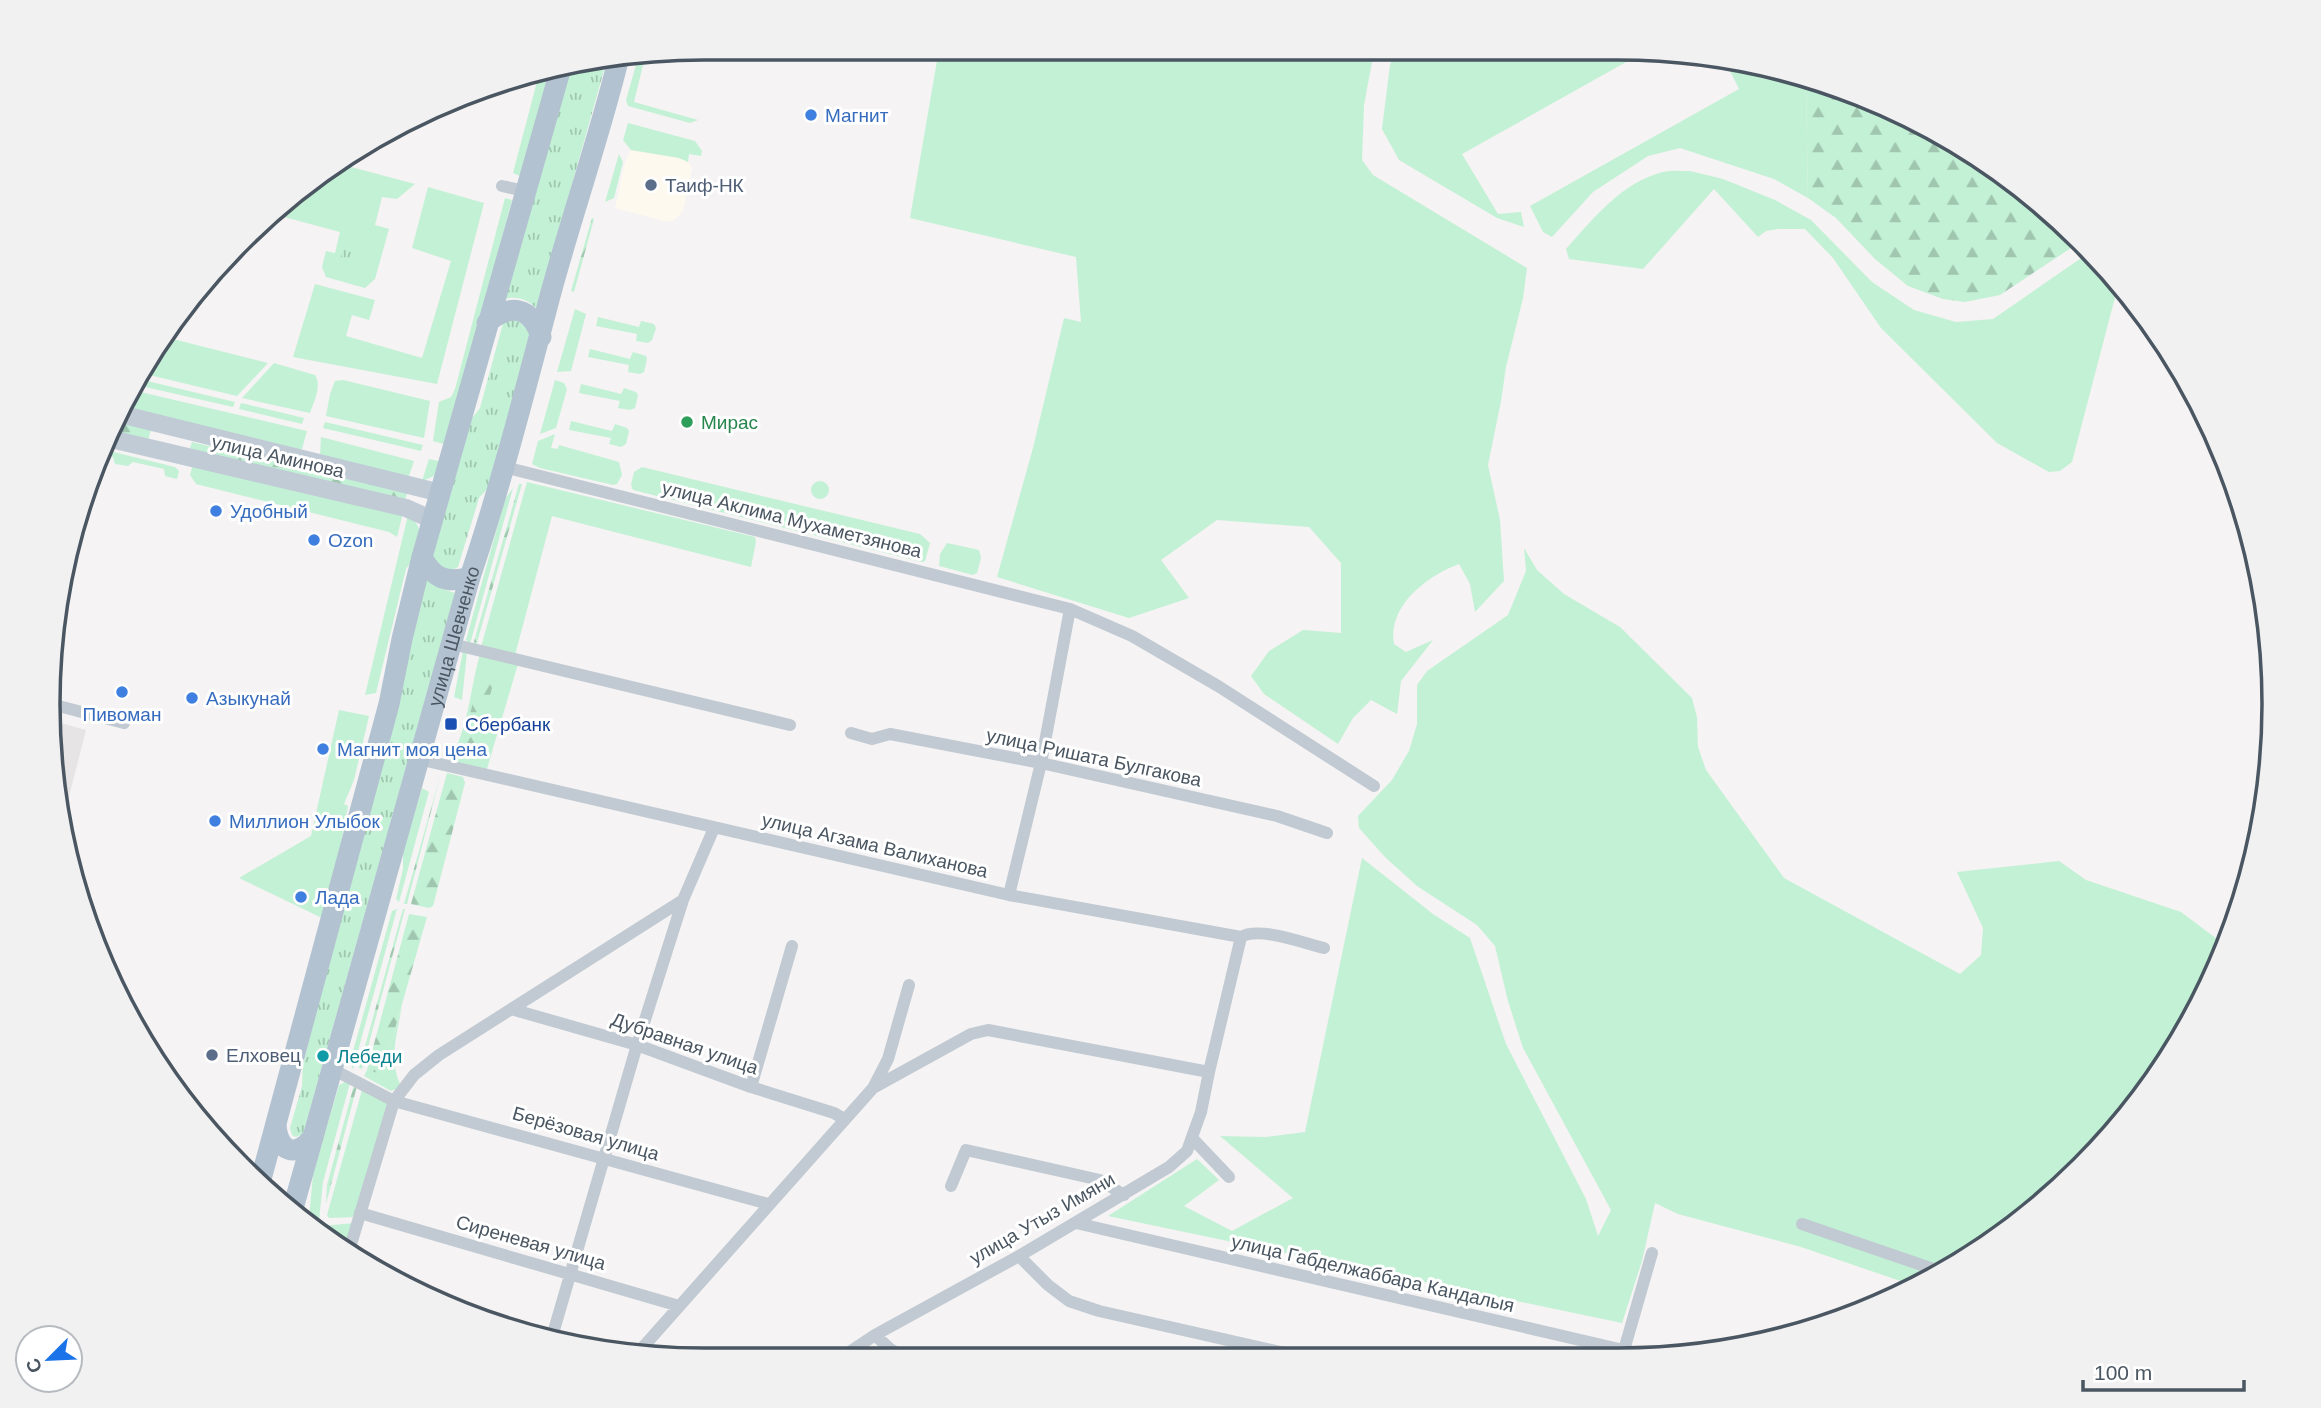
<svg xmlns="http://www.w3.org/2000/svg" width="2321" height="1408" viewBox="0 0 2321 1408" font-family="Arial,sans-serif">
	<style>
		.commercial { fill: #fdf9ef }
		.education { fill: #e6e4e5 }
		.green { fill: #c3f1d5 }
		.forest { fill: url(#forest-firs) }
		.park { fill: url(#park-tufts) }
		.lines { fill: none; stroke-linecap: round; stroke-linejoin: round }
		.street { stroke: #c1cad2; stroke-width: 12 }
		.secondary { stroke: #c1cbd6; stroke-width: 18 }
		.primary { stroke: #b3c2d1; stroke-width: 21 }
		.shop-dot { fill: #3f7fe0; stroke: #fff; stroke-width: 2.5 }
		.service-dot { fill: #5c6f8a; stroke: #fff; stroke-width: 2.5 }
		.leisure-dot { fill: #2e9e5b; stroke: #fff; stroke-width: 2.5 }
		.transit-dot { fill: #1a4fb4; stroke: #fff; stroke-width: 2.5 }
		.culture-dot { fill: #0f9aa8; stroke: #fff; stroke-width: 2.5 }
		.labels { text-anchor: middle; stroke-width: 6; stroke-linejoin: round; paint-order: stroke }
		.shop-label { font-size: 19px; fill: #366cbe; stroke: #fff; text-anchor: start }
		.service-label { font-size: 19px; fill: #4e5e75; stroke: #fff; text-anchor: start }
		.leisure-label { font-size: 19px; fill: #27864d; stroke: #fff; text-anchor: start }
		.street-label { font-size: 19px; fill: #4a5661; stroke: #fff }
		.transit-label { font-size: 19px; fill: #164399; stroke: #fff; text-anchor: start }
		.culture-label { font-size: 19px; fill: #0d838f; stroke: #fff; text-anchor: start }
		.rim { fill: none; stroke: #4a5661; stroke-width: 3.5 }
	</style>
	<defs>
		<pattern id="forest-firs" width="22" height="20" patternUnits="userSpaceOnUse" patternTransform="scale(1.75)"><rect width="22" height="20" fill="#c3f1d5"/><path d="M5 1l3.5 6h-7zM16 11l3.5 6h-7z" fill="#a0c6b0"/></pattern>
		<pattern id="park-tufts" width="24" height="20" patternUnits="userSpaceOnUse" patternTransform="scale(1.75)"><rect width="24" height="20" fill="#c3f1d5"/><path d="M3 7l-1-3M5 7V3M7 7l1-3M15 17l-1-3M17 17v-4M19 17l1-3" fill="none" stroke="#a0c6b0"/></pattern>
	</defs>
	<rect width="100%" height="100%" fill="#f5f3f3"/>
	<path class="commercial" d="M631,150L679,158L689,162L692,169L683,211L676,219L668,222L615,208L625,162Z"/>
	<path class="education" d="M50,720L86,730L65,812Z"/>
	<path class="green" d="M939,49L1374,51L1364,105L1362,160L1373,175L1527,268L1523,298L1506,367L1501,401L1488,465L1500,520L1504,581L1475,612L1470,584L1459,564C1427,576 1387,606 1394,644L1406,652L1433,640L1401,681L1397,714L1371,700L1353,718L1338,744L1264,694L1251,676L1269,651L1303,630L1341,633V563L1309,527L1217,520L1161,560L1189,598L1129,618L997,577L1033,448L1064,318L1081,322L1076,257L910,218Z
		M1395,51L1644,52L1462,154L1498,214L1521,212L1524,227L1497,218L1399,160L1382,129L1390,65Z
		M645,57L634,102L698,120L690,123L628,106L626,100L638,58Z
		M1724,59L1806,81L1808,198L1774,179L1680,148L1648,156L1593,192L1552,237L1543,232L1530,206L1739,89Z
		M555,72L520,176L513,173L539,74Z
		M628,123L695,141L702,151L701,156L689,154L688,162L679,158L631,150L623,140Z
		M619,154L623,162L614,198L605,202Z
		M340,164L415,184L397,199L382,197L375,225L389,229L375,279L365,288L326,277L322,267L326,251L335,253L340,232L273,214L305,183Z
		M1690,171L1723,179L1775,200L1811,220L1872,282L1914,310L1956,322L1993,319L2090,252L2111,271L2119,282L2072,462L2060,471L2049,472L1997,443L1881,328L1833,258L1805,229H1778L1766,231L1758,237L1714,189L1643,269L1569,259L1566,249C1593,219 1622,182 1663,172C1671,170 1681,171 1690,171Z
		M428,187L484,203L437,384L293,357L315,284L375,300L369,320L352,315L346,336L422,358L451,261L412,248Z
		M505,198L512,200L501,241L500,260L447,445L433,441L439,402L451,397L455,389Z
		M575,309L586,314L571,371L557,372Z
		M598,317L639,327L641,321L654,324L656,328L652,340L648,343L636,341L637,334L596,326Z
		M165,337L268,363L237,396L145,374Z
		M590,349L630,359L633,352L646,356L647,359L644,372L640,374L628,372L629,365L588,357Z
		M274,363L315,375C322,386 314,401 310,413L242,398Z
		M143,380L235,402L233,407L145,387Z
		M343,380L430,401L424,438L326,416L330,394L335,381Z
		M555,380L564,383L567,389L556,428L540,434Z
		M581,384L621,394L624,388L636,392L638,395L635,408L630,410L618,408L620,401L579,393Z
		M136,391L307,431L302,449L295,450L126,410Z
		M241,403L304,418L302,424L239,409Z
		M571,421L612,431L615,424L627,428L629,431L626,444L621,447L609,444L611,438L569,430Z
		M325,422L423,445L421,451L323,428Z
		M555,434L551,448L558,449L559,445L619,462L622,475L617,484L613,485L540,468L532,464L538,441Z
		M321,437L414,461L408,479L320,457Z
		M105,450L175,467L179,471L177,479L165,476L164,469L133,462L128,466L115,464L113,457L103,454Z
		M429,459L443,462C440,474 433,477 422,481Z
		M193,464L403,513L397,537L389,532L196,484L190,475Z
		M642,467L920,534L930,543L925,561L922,562L633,490L631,485L634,472Z
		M811 490a9 9 0 1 1 18 0a9 9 0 1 1-18 0Z
		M527,482L755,537L756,542L751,567L552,516L515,655L481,647Z
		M513,488L470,644L466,640L505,499Z
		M408,515C429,530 419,553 406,569L376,693L365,695Z
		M947,543L979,550L981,558L977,573L973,575L939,566L940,554Z
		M1524,548L1537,570L1564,594L1620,627L1692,698L1697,717L1698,747L1706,770L1784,878L1960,974L1981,955L1983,928L1957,872L2059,861L2086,880L2181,912L2225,945L2206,994L2138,1103L2050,1198L1945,1273L1915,1286L1801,1247L1678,1214L1655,1203L1642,1261L1622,1323L1108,1216L1197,1159L1219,1180L1184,1206L1232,1231L1293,1198L1220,1136L1266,1137L1305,1132L1362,858L1433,914L1470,938L1506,1044L1586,1199L1598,1236L1611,1210L1523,1048L1508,1001L1495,946L1477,925L1417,886L1385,857L1359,828L1358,816L1392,780L1409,751L1417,724V685L1427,671L1508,615L1526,571Z
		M463,651L467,652L462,700L454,697Z
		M480,654L518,664L486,772L447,764C468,734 470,689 480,654Z
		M339,710L369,716L354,780L344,804L348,806L329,910L322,918L239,878L311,836Z
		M422,788L429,792L399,902L396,899L403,869V850Z
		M397,909L353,1069L350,1062L392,911Z
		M402,1005C398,1031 388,1059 400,1084L398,1088L391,1091L364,1076L367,1070L382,1073Z
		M347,1081L350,1083L323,1182L319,1220L309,1219L313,1174L339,1085Z
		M362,1090L386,1102L389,1108L355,1217L329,1218L327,1215Z
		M354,1223L346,1249L321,1235L323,1226Z"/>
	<path class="forest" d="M1806,81L1868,97L2016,183L2080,242L2000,295L1965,302L1943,299L1908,286L1875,259L1836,218L1808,198Z
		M592,218L594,219L574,292L571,291Z
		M120,423L151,430L148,440L115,432Z
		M192,442L407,493L405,502L193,450L190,448Z
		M519,484H522L476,646L473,645Z
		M487,664L498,667L471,762L457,759L477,689Z
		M441,773L407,904H404Z
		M447,773L463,777L465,783L433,906L429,908L411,904Z
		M403,909H405L362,1069L359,1068Z
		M409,914L427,917L382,1074L367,1070Z
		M354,1085L357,1086L326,1204L327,1185Z"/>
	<path class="park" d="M606,63L537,309C526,298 517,296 503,299L569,69Z
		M346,238L376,247L370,268L340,260Z
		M515,318L531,332L489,487L479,498L458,567L448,572L432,557L469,422L480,408L503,323Z
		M426,578L437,587L455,593L303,1134L296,1137L292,1135L290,1128L302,1086L303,1064Z"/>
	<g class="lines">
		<path class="street" d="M502,186L525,191
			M504,467L1070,609L1132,636L1218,686L1374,786
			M452,644L790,725
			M47,703L124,723
			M851,733L872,739L890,734L1041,763L1277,816L1327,833
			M418,759L1009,895L1241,937C1259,926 1303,943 1324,948
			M1009,895L1041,763L1070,609
			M511,1009L637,1045L751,1087L834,1113L844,1119
			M332,1069L394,1101L768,1204
			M751,1087L792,946
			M873,1088L971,1034L988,1030L1209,1072L1241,937
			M1192,1138L1229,1177
			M951,1186L966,1150L1100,1180L1124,1195
			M360,1213L679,1306
			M1076,1223L1662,1359
			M1802,1224L1945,1273
			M349,1251L394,1101L414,1075L439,1055L683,900L714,828
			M1019,1256L1048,1285L1069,1301L1099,1311L1307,1358
			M875,1335L890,1349L903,1356
			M552,1337L637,1045L683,900
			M636,1355L873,1088L888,1059L909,985
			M845,1355L875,1335L1019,1256L1169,1167L1187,1151L1201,1112L1209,1072
			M1622,1357L1652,1253"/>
		<path class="secondary" d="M124,415L441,493
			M111,439L406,508L433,520
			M843,1356H846"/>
		<g class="primary">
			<path d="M487,323C510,303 531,306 541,337"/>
			<path d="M422,557C433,578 446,584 470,577"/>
			<path d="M276,1125C278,1152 296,1159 313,1137"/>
			<path d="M261,1179L389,704L402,639L422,557L560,71"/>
			<path id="s1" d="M292,1212L470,577C501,485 525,391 550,296C571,218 598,141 618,61"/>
		</g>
	</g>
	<g class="shop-dot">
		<circle cx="811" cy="115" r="7"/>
		<circle cx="216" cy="511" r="7"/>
		<circle cx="314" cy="540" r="7"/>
		<circle cx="122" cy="692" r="7"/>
		<circle cx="192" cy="698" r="7"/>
		<circle cx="323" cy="749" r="7"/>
		<circle cx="215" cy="821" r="7"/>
		<circle cx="301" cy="897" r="7"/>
	</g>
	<g class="service-dot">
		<circle cx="651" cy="185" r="7"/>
		<circle cx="212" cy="1055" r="7"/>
	</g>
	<circle class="leisure-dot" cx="687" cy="422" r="7"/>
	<rect class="transit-dot" x="444" y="717" width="14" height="14" rx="3.5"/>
	<circle class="culture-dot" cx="323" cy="1056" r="7"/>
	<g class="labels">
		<g class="shop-label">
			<text x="825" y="122">Магнит</text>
			<text x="230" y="518">Удобный</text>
			<text x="328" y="547">Ozon</text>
			<text x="206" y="705">Азыкунай</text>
			<text x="122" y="721" text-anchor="middle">Пивоман</text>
			<text x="337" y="756">Магнит моя цена</text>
			<text x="229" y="828">Миллион Улыбок</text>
			<text x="315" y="904">Лада</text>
		</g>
		<g class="service-label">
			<text x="665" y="192">Таиф-НК</text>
			<text x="226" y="1062">Елховец</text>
		</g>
		<g class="leisure-label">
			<text x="701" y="429">Мирас</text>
		</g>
		<g class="street-label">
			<text transform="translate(278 456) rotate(13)" y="7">улица Аминова</text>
			<text transform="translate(792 519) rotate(14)" y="7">улица Аклима Мухаметзянова</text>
			<text dy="7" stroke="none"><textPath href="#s1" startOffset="598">улица Шевченко</textPath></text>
			<text transform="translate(1094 757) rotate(12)" y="7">улица Ришата Булгакова</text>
			<text transform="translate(875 845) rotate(13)" y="7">улица Агзама Валиханова</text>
			<text transform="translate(685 1043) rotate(19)" y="7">Дубравная улица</text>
			<text transform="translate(586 1133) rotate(16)" y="7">Берёзовая улица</text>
			<text transform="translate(1042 1218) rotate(-30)" y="7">улица Утыз Имяни</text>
			<text transform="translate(531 1242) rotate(16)" y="7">Сиреневая улица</text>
			<text transform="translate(1373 1273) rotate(13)" y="7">улица Габделжаббара Кандалыя</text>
		</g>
		<g class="transit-label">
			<text x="465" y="731">Сбербанк</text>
		</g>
		<g class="culture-label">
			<text x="337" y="1063">Лебеди</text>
		</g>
	</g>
	<path d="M0 0H2321V1408H0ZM704 60H1618A644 644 0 0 1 2262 704V704A644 644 0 0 1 1618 1348H704A644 644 0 0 1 60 704V704A644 644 0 0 1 704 60Z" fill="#f1f1f2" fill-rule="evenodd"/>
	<path class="rim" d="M704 60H1618A644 644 0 0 1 2262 704V704A644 644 0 0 1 1618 1348H704A644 644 0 0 1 60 704V704A644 644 0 0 1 704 60Z"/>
	<g transform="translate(49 1359) rotate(246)"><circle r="33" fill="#ffffff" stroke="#b7bbc0" stroke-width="2"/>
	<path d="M0-5L12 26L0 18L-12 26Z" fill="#1a73e8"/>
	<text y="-10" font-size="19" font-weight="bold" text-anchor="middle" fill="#4a5661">С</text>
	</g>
	<path d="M2083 1380v10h161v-10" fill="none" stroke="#4a5661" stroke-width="3.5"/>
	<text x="2094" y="1380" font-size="21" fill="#4a5661" stroke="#ffffff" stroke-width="5" paint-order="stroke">100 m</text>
</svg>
